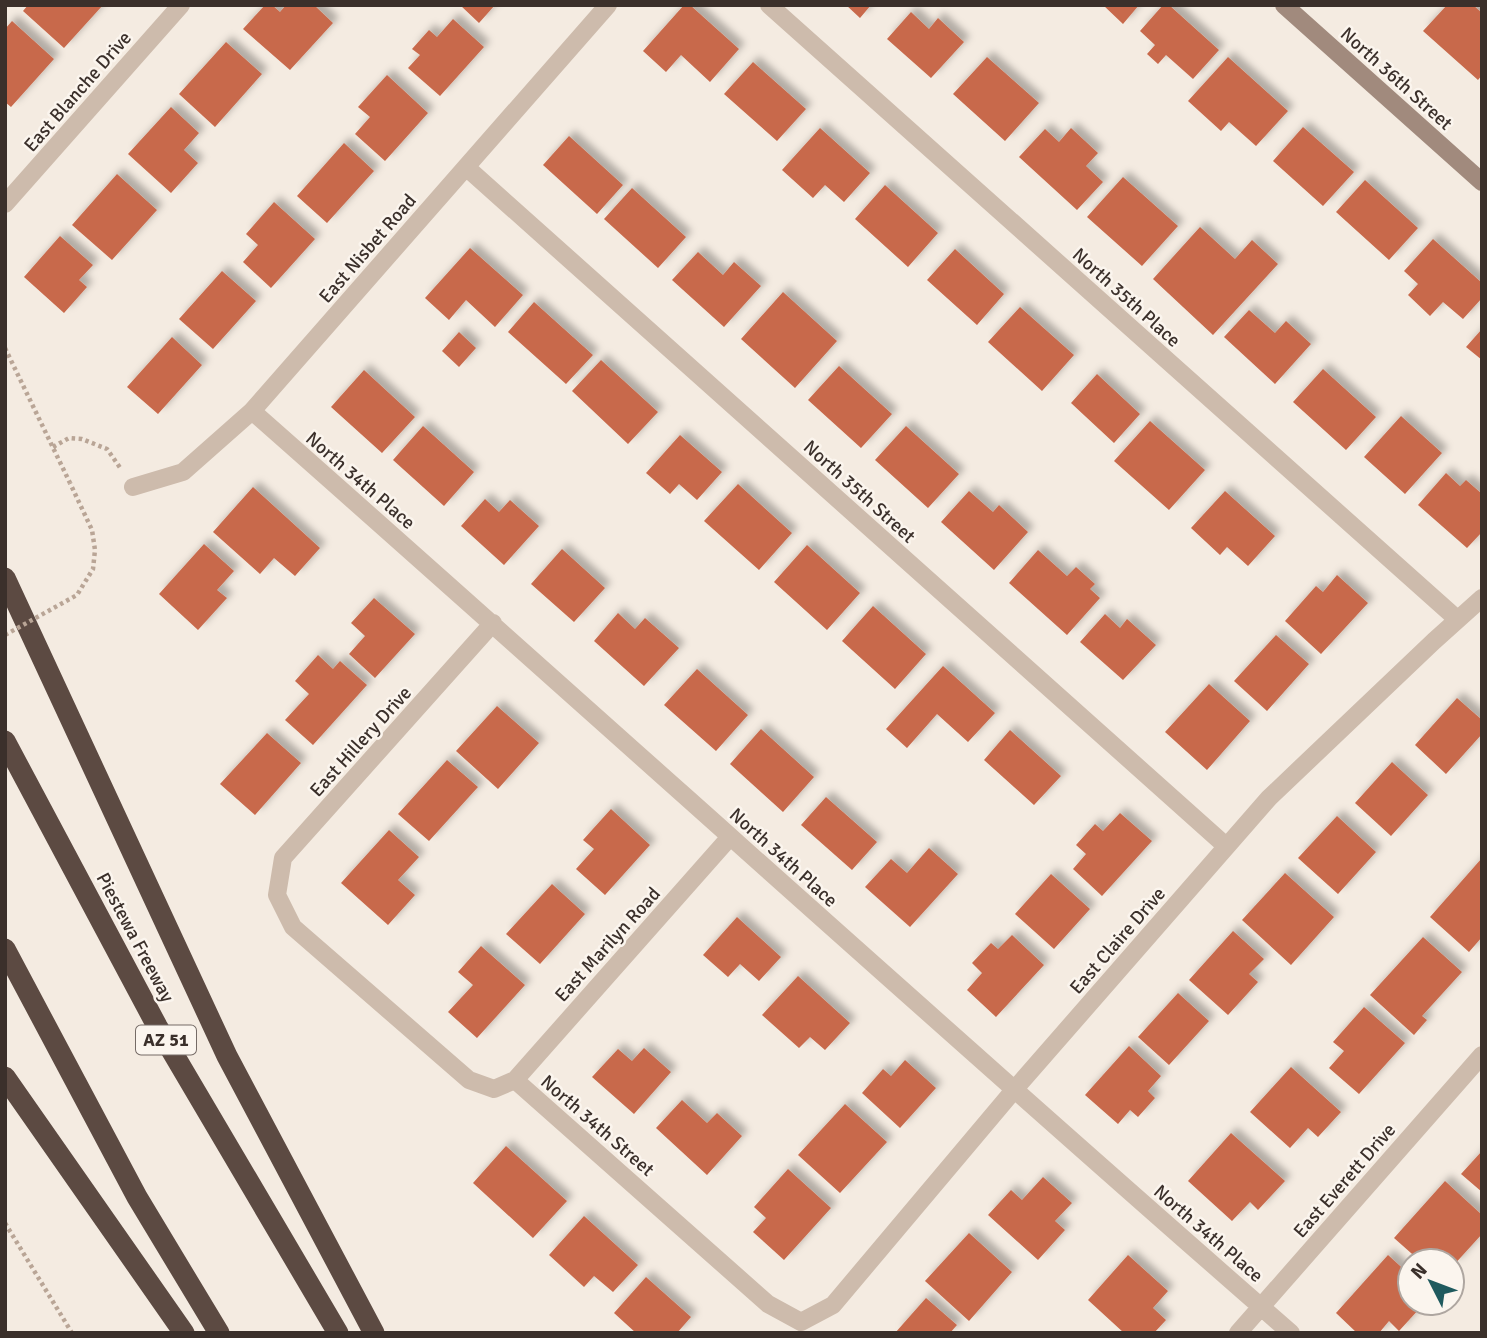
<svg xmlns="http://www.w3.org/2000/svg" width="1487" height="1338" viewBox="0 0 1487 1338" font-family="Signika,sans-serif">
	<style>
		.building { fill: #c8694b; filter: url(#shadow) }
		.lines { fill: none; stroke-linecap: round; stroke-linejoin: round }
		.path { stroke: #b9a596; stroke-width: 4.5; stroke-dasharray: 3.5 3.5; stroke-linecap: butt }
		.street { stroke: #cdbbac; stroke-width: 18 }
		.secondary { stroke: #a18a7d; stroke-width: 18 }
		.highway { stroke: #5c4a42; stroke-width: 21 }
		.path-bridge { stroke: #b9a596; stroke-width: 4.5; stroke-dasharray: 3.5 3.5; stroke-linecap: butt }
		.labels { text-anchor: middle; stroke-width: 5; stroke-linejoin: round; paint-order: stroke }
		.shield { fill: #fbf5ee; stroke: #756b66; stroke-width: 2 }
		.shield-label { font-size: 18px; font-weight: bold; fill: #3b302b }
		.street-label { font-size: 19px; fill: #3b302b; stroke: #fbf5ee }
	</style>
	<defs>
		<filter id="shadow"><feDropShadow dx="6" dy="-6" stdDeviation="3.5" flood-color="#0004"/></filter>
	</defs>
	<rect width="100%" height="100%" fill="#f4ebe1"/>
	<path class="building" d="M28,5H103L64,48L23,11Z
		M265,5H272L280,12L286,5H314L333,23L290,70L243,29Z
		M460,5H495L479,23Z
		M684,5H690L739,49L710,82L681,55L666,72L643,51Z
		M846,5H871L860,18Z
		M1103,5H1139L1123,24Z
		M1163,5H1169L1219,50L1193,79L1166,55L1158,64L1147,54L1155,45L1140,31Z
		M1447,5H1473L1482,13V75L1478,80L1423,31Z
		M911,12L929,29L938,18L964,42L931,78L887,39Z
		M453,19L484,47L440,96L408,68L420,55L412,49L429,30L437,37Z
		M12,21L54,59L11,107L5,102V29Z
		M226,42L262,74L215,127L179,94Z
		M987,57L1039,103L1005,141L953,94Z
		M1228,57L1288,111L1256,146L1229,122L1221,131L1188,101Z
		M753,62L806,109L777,141L724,94Z
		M387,75L428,113L385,161L355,134L370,117L358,107Z
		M171,107L199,133L184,150L198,163L171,193L128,154Z
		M1303,127L1354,172L1323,206L1273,161Z
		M820,128L870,173L844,202L825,185L813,198L782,170Z
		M1071,128L1098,153L1086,166L1103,182L1077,210L1019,157L1045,129L1059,142Z
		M569,136L623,185L597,214L543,165Z
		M344,143L374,171L327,223L297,196Z
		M117,174L157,210L112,260L72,225Z
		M1123,177L1178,226L1142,266L1087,217Z
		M1365,180L1418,228L1389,260L1336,212Z
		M885,185L938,233L908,267L855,219Z
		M632,188L686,237L658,268L604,219Z
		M274,202L315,239L271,288L243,262L258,245L246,234Z
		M1200,227L1235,259L1252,240L1278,264L1213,335L1153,279Z
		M60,236L93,265L79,280L87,287L64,313L24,277Z
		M1433,239L1482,283V298L1463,319L1443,302L1430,316L1408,295L1418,284L1404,271Z
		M470,248L523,295L495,327L466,300L449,320L425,298Z
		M955,249L1004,294L977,325L927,280Z
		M698,252L723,275L734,262L761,286L724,327L672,280Z
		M222,271L256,301L213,349L179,319Z
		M783,292L837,341L795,388L741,339Z
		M534,302L593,355L566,384L508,332Z
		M1020,307L1074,355L1042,391L988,342Z
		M1249,310L1275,333L1286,321L1311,344L1275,384L1224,337Z
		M1482,329V360L1466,347Z
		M459,332L476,348L459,367L442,351Z
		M172,337L202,365L158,414L127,387Z
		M601,360L658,412L628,444L572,391Z
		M839,366L892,414L861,448L808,400Z
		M1323,369L1376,417L1346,450L1293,402Z
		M364,370L415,417L382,453L331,407Z
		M1097,374L1140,414L1114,443L1071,403Z
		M1401,416L1442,453L1405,494L1364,457Z
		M1150,421L1205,470L1169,510L1114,461Z
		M423,426L474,472L444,506L393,460Z
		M906,426L959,474L928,508L875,460Z
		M680,435L722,472L697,500L679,484L670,494L646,473Z
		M1446,473L1460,486L1466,480L1482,494V532L1467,548L1418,505Z
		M738,484L792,533L759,570L704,521Z
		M253,487L320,548L295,576L274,558L260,574L213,532Z
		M969,491L993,512L999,505L1028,532L994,570L941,522Z
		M1225,491L1275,536L1248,566L1227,547L1220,555L1191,528Z
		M485,499L499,512L510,500L539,526L504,565L461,526Z
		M204,544L234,571L217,590L227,598L198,630L159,594Z
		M807,545L860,593L827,630L774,582Z
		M562,549L605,588L574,622L531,584Z
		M1038,550L1067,576L1076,567L1095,584L1090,589L1100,598L1067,635L1009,583Z
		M1337,575L1368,603L1321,654L1285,621L1316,586L1323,592Z
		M374,598L415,634L375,678L349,654L365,636L351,623Z
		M873,606L926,654L895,689L842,641Z
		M618,613L635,629L645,618L679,648L644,686L594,641Z
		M1105,614L1120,628L1127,619L1156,645L1123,680L1080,642Z
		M1276,635L1309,664L1267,711L1234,681Z
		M318,655L333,669L340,661L367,685L313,745L285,720L309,694L295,681Z
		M943,666L995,713L968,742L937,714L907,748L886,729Z
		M697,669L748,715L716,751L664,705Z
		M1209,684L1250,721L1207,770L1165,732Z
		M1457,698L1482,720V734L1446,774L1415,745Z
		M497,706L539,743L498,789L456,751Z
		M761,729L814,777L783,812L730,764Z
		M1010,730L1061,776L1034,805L984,760Z
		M267,733L301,763L255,815L220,784Z
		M447,760L478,787L429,841L398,814Z
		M1392,762L1428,795L1391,836L1355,803Z
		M826,797L877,842L852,870L801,825Z
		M611,809L650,845L605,895L576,869L594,849L583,840Z
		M1120,813L1152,841L1102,896L1073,869L1086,854L1076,845L1095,824L1103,831Z
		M1337,816L1376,852L1338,894L1298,858Z
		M389,830L419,857L398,880L415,895L388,925L341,883Z
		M929,848L958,874L910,927L865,887L891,859L907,873Z
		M1482,858V937L1469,952L1430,917Z
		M1285,873L1334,917L1291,965L1242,920Z
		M1051,874L1090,909L1054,949L1015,914Z
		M552,884L585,914L540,964L506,934Z
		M737,917L781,957L759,981L740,964L728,977L703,955Z
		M1233,931L1264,959L1249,974L1258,982L1228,1015L1189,980Z
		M1012,935L1044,965L996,1017L967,990L982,973L972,963L991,943L998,949Z
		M1423,937L1462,972L1422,1016L1427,1020L1414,1035L1370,995Z
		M481,946L525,985L477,1038L448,1012L473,985L458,972Z
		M798,976L850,1023L825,1050L810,1037L799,1048L762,1015Z
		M1178,993L1209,1021L1169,1065L1138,1037Z
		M1364,1007L1405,1043L1359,1094L1329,1068L1344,1051L1333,1042Z
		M1129,1046L1161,1076L1148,1091L1155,1098L1138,1117L1130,1110L1118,1124L1085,1095Z
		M644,1048L671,1072L634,1114L592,1077L618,1049L632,1061Z
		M905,1060L936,1088L900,1128L862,1093L883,1069L891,1076Z
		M1291,1067L1341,1112L1318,1137L1308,1128L1290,1148L1250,1112Z
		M682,1100L707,1123L717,1113L742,1136L707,1175L656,1128Z
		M845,1104L887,1142L840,1193L798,1155Z
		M1231,1133L1285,1181L1258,1210L1250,1202L1232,1221L1188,1181Z
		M506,1146L567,1201L533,1238L473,1183Z
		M1482,1151V1192L1461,1174Z
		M788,1169L831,1208L784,1260L753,1232L766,1218L754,1207Z
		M1043,1177L1072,1203L1055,1221L1065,1230L1038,1260L988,1215L1011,1190L1022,1200Z
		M1445,1181L1482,1215V1234L1452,1267V1261H1420L1394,1238Z
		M584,1216L638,1265L613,1292L594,1276L584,1287L549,1255Z
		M969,1233L1012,1272L969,1321L925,1281Z
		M1128,1255L1168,1291L1153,1308L1166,1320L1154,1333H1124L1088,1300Z
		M1388,1255L1410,1275V1303H1414L1420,1308L1399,1331L1389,1321L1379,1333H1357L1336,1313Z
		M646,1277L691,1317L677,1333H636L614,1313Z
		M926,1298L957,1325L950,1333H895Z"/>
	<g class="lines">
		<path class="path" d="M5,348L70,483
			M53,447L69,438L82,439L107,449L121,469
			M5,1223L72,1333"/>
		<path class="street" d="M769,5L1457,619
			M466,167L1226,846
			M5,204L181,5
			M252,411C599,717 942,1029 1291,1333
			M133,487L183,472L252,411L608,5
			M493,623L283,858L277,895L293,927L469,1080L494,1089L515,1080L768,1304L801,1322L833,1305L1014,1090L1269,798L1434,641L1482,598
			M515,1080L730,837
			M1238,1333L1482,1055"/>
		<path class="secondary" d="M1284,5L1482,182"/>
		<path class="highway" d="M5,578L227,1056L374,1333
			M5,741L157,1026L338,1333
			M5,949L137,1197L219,1333
			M5,1077L184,1333"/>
		<path class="path-bridge" d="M5,635L77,595L93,569L95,550L92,530L70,483"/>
	</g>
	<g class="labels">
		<rect class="shield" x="136" y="1025.5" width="60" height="29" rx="5"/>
		<g class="shield-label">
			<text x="166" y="1046">AZ 51</text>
		</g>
		<g class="street-label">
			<text transform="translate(1397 78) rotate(42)" y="7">North 36th Street</text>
			<text transform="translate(77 91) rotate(-49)" y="7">East Blanche Drive</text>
			<text transform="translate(367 248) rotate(-49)" y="7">East Nisbet Road</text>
			<text transform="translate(1127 297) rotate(42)" y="7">North 35th Place</text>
			<text transform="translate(361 480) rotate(41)" y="7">North 34th Place</text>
			<text transform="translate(860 491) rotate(42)" y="7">North 35th Street</text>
			<text transform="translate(360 741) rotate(-48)" y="7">East Hillery Drive</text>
			<text transform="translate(784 857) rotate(42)" y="7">North 34th Place</text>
			<text transform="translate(136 937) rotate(62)" y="7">Piestewa Freeway</text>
			<text transform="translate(1117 940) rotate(-49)" y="7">East Claire Drive</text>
			<text transform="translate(607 944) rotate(-48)" y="7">East Marilyn Road</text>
			<text transform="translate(598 1125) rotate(41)" y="7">North 34th Street</text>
			<text transform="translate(1344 1180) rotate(-49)" y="7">East Everett Drive</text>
			<text transform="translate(1209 1233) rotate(41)" y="7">North 34th Place</text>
		</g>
	</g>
	<rect width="1487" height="1338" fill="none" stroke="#3b302b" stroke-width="14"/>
	<g transform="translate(1431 1282) rotate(312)"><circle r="33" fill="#fbf5ee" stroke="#aea6a0" stroke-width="2"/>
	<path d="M0-5L12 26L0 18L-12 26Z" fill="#1f5a5e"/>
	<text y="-10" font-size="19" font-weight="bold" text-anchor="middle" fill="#3b302b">N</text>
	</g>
</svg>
